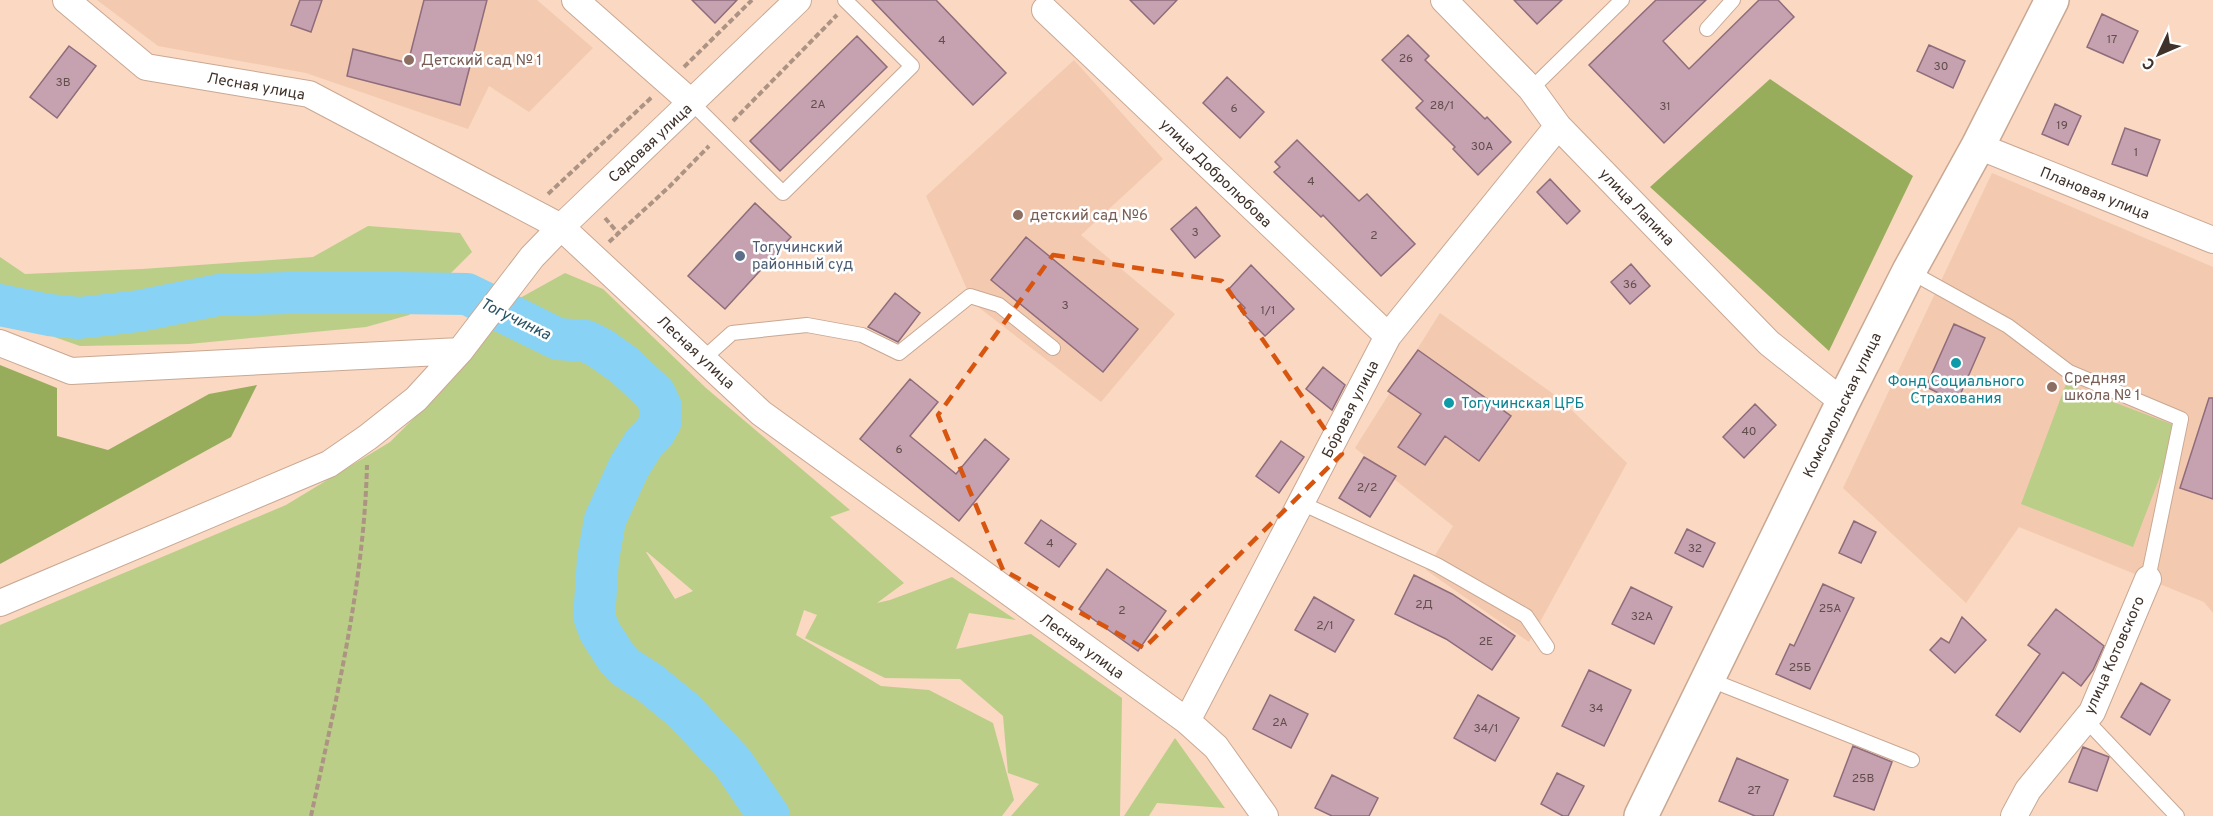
<svg xmlns="http://www.w3.org/2000/svg" width="2213" height="816" viewBox="0 0 2213 816" font-family="Overpass,sans-serif">
	<style>
		.built { fill: #f3cab0 }
		.green { fill: #bace87; fill-rule: evenodd }
		.forest { fill: #98ad5c }
		.lines { fill: none; stroke-linecap: round; stroke-linejoin: round }
		.river { stroke: #88d3f5; stroke-width: 42 }
		.building { fill: #c6a1b0; stroke: #8f6c7b; stroke-width: 1.5 }
		.service-casing { stroke: #c9a893; stroke-width: 16 }
		.minor-casing { stroke: #c9a893; stroke-width: 28 }
		.secondary-casing { stroke: #c9a893; stroke-width: 36 }
		.path { stroke: #ac9383; stroke-width: 4; stroke-dasharray: 6 3; stroke-linecap: butt }
		.service { stroke: #fff; stroke-width: 14 }
		.minor { stroke: #fff; stroke-width: 26 }
		.secondary { stroke: #fff; stroke-width: 33 }
		.marked { fill: none; stroke: #d7550f; stroke-width: 4.5; stroke-dasharray: 12 8; stroke-linejoin: round }
		.education-dot { fill: #8d6e63; stroke: #fff; stroke-width: 2 }
		.service-dot { fill: #5c6f8a; stroke: #fff; stroke-width: 2 }
		.culture-dot { fill: #0f9aa8; stroke: #fff; stroke-width: 2 }
		.labels { text-anchor: middle; stroke-width: 5; stroke-linejoin: round; paint-order: stroke }
		.number-label { font-size: 12px; fill: #614e4c }
		.education-label { font-size: 15px; fill: #785e54; stroke: #fff; text-anchor: start }
		.street-label { font-size: 15px; fill: #3f322a; stroke: #fff }
		.service-label { font-size: 15px; fill: #4e5e75; stroke: #fff; text-anchor: start }
		.culture-label { font-size: 15px; fill: #0d838f; stroke: #fff }
		.water-label { font-size: 16px; font-style: italic; fill: #285365; stroke: #fff }
	</style>
	<rect width="100%" height="100%" fill="#fad8c2"/>
	<path class="built" d="M97,0H537L593,48L529,112L489,86L468,129L306,73L158,46Z
		M1074,60L1163,159L1081,235L1175,314L1101,402L973,303L926,196Z
		M1992,173L2213,267V613L2204,602L2019,527L1966,603L1843,488Z
		M1440,313L1559,398L1627,463L1529,642L1426,570L1453,526L1355,448Z"/>
	<path class="green" d="M368,226L460,233L472,252L409,315L366,327L189,344L80,346L0,318V257L25,274L142,269L313,257Z
		M565,273L603,289L706,388L850,510L830,517L904,583L877,603L890,600L952,577L1016,620L969,613L956,649L1031,634L1122,698L1120,816H1011L1039,784L1008,773L1003,716L960,679L885,678L805,638L817,615L804,610L796,635L881,686L929,690L993,723L1014,800L1002,816H0V625L286,505L390,442L453,379L520,298ZM646,552H647L693,591L675,599Z
		M2066,384L2179,427L2133,547L2021,504Z
		M1175,738L1225,808L1157,803L1149,816H1124Z"/>
	<path class="forest" d="M1770,79L1913,176L1829,351L1650,187Z
		M0,365L57,388V436L108,450L209,394L257,385L231,437L0,564Z"/>
	<g class="lines">
		<path class="river" d="M0,305L49,315L79,318L139,311L218,295L325,292L467,294L558,339L586,341L600,348L624,365L655,394L661,407V421L654,433L644,443L629,467L605,520L598,559L595,604V619L600,632L616,657L625,667L650,683L683,710L733,763L769,816"/>
	</g>
	<path class="building" d="M300,0H322L311,32L291,25Z
		M424,0H487L460,105L347,76L353,49L408,63Z
		M692,0H737L715,23Z
		M872,0H936L1006,73L973,105Z
		M1130,0H1177L1154,24Z
		M1514,0H1562L1537,24Z
		M1656,0H1706L1663,41L1689,69L1759,0H1778L1794,17L1664,143L1589,65Z
		M2102,14L2138,31L2123,63L2087,47Z
		M1408,35L1429,56L1425,60L1485,119L1487,117L1511,142L1478,175L1453,149L1455,147L1416,108L1423,101L1382,60Z
		M857,36L887,67L780,171L750,141Z
		M1929,45L1965,61L1953,88L1917,71Z
		M69,46L96,66L57,118L30,97Z
		M1227,77L1264,112L1240,138L1203,103Z
		M2055,104L2081,116L2068,145L2042,134Z
		M2125,128L2160,140L2147,176L2112,164Z
		M1297,140L1359,201L1367,194L1415,244L1381,276L1323,215L1321,217L1274,172L1280,167L1275,162Z
		M1550,179L1580,211L1567,224L1537,192Z
		M755,203L791,237L725,309L688,276Z
		M1196,207L1220,236L1195,258L1171,229Z
		M1026,237L1138,329L1103,372L991,280Z
		M1631,264L1650,286L1630,304L1611,282Z
		M1251,265L1294,309L1265,336L1241,311L1245,308L1228,290Z
		M895,293L920,313L898,342L868,327Z
		M1954,324L1985,338L1957,402L1926,387Z
		M1418,350L1511,416L1479,461L1445,436L1425,465L1398,447L1421,414L1388,391Z
		M1323,367L1345,385L1332,410L1306,389Z
		M910,379L938,402L910,436L956,474L985,439L1009,459L959,521L860,439Z
		M2209,398H2213V499L2180,488Z
		M1755,404L1776,425L1744,458L1723,437Z
		M1281,441L1304,457L1279,493L1256,476Z
		M1364,457L1396,476L1370,517L1339,498Z
		M1041,520L1076,544L1059,567L1025,543Z
		M1854,521L1876,532L1861,563L1839,553Z
		M1687,529L1715,543L1703,567L1675,553Z
		M1107,569L1166,611L1138,651L1079,609Z
		M1414,575L1452,594L1515,636L1492,670L1446,639L1395,614Z
		M1823,584L1854,598L1810,689L1776,674L1790,644L1794,646Z
		M1631,587L1672,607L1654,644L1612,624Z
		M1314,597L1354,620L1335,652L1295,630Z
		M2056,609L2104,646L2093,670L2081,686L2063,672L2020,732L1996,715L2040,654L2028,645Z
		M1962,617L1986,640L1955,673L1930,650L1941,638L1949,643Z
		M1589,670L1631,690L1604,746L1562,726Z
		M2141,683L2170,700L2150,735L2121,717Z
		M1270,695L1308,714L1291,748L1253,729Z
		M1478,695L1519,718L1495,761L1454,738Z
		M1853,746L1892,762L1874,810L1834,796Z
		M2083,747L2109,757L2097,791L2069,782Z
		M1737,758L1788,780L1773,816H1755L1719,801Z
		M1557,773L1584,786L1568,816H1563L1541,804Z
		M1332,775L1378,798L1369,816H1332L1315,808Z"/>
	<g class="lines">
		<defs>
			<path id="service" d="M1707,29L1733,0
				M1531,89L1622,0
				M692,103L783,193L912,66L845,0
				M1909,271L2008,326L2069,372L2181,419L2148,579
				M703,359L732,333L807,325L862,335L899,353L970,296L999,305L1053,348
				M1301,503L1437,565L1526,616L1547,647
				M1708,679L1912,760
				M2086,720L2177,816"/>
			<path id="minor" d="M66,0L146,67L309,94L561,227L761,413L1187,721L1216,747L1265,816
				M575,0L692,103
				M1444,0L1531,89L1558,126L1769,343L1843,402
				M1045,10L1388,336
				M1978,146L2213,240
				M0,343L71,371L460,351
				M0,603L329,464L368,437L416,399L460,351L532,257L561,227L798,0
				M1187,721L1388,336L1558,126
				M2014,816L2028,790L2092,712L2148,579"/>
			<path id="secondary" d="M1641,816L1843,402L1909,271L1978,146L2052,0"/>
		</defs>
		<use href="#service" class="service-casing"/>
		<use href="#minor" class="minor-casing"/>
		<use href="#secondary" class="secondary-casing"/>
		<path class="path" d="M684,67L752,0
			M733,121L837,15
			M548,194L652,97
			M605,218L618,233
			M609,242L669,187L709,146
			M311,816C336,700 364,584 367,465"/>
		<use href="#service" class="service"/>
		<use href="#minor" class="minor"/>
		<use href="#secondary" class="secondary"/>
	</g>
	<path class="marked" d="M1053,255L1222,281L1342,454L1144,648L1003,570L938,415Z"/>
	<g class="education-dot">
		<circle cx="409" cy="60" r="6"/>
		<circle cx="1018" cy="215" r="6"/>
		<circle cx="2052" cy="387" r="6"/>
	</g>
	<circle class="service-dot" cx="740" cy="256" r="6"/>
	<g class="culture-dot">
		<circle cx="1956" cy="363" r="6"/>
		<circle cx="1449" cy="403" r="6"/>
	</g>
	<g class="labels">
		<g class="number-label">
			<text x="2112" y="43">17</text>
			<text x="942" y="44">4</text>
			<text x="1406" y="62">26</text>
			<text x="1941" y="70">30</text>
			<text x="63" y="86">3В</text>
			<text x="818" y="108">2А</text>
			<text x="1442" y="109">28/1</text>
			<text x="1665" y="110">31</text>
			<text x="1234" y="112">6</text>
			<text x="2062" y="129">19</text>
			<text x="1482" y="150">30А</text>
			<text x="2136" y="156">1</text>
			<text x="1311" y="185">4</text>
			<text x="1195" y="236">3</text>
			<text x="1374" y="239">2</text>
			<text x="1630" y="288">36</text>
			<text x="1065" y="309">3</text>
			<text x="1268" y="314">1/1</text>
			<text x="1749" y="435">40</text>
			<text x="899" y="453">6</text>
			<text x="1367" y="491">2/2</text>
			<text x="1050" y="547">4</text>
			<text x="1695" y="552">32</text>
			<text x="1424" y="608">2Д</text>
			<text x="1830" y="612">25А</text>
			<text x="1122" y="614">2</text>
			<text x="1642" y="620">32А</text>
			<text x="1325" y="629">2/1</text>
			<text x="1486" y="645">2Е</text>
			<text x="1800" y="671">25Б</text>
			<text x="1596" y="712">34</text>
			<text x="1280" y="726">2А</text>
			<text x="1486" y="732">34/1</text>
			<text x="1863" y="782">25В</text>
			<text x="1754" y="794">27</text>
		</g>
		<g class="education-label">
			<text x="421" y="65">Детский сад № 1</text>
			<text x="1030" y="220">детский сад №6</text>
			<text x="2064" y="383">Средняя<tspan x="2064" dy="17">школа № 1</tspan></text>
		</g>
		<g class="street-label">
			<text transform="translate(256 86) rotate(10)" y="5">Лесная улица</text>
			<text transform="translate(650 143) rotate(-43)" y="5">Садовая улица</text>
			<text transform="translate(1216 173) rotate(44)" y="5">улица Добролюбова</text>
			<text transform="translate(2095 193) rotate(22)" y="5">Плановая улица</text>
			<text transform="translate(1637 207) rotate(46)" y="5">улица Лапина</text>
			<text transform="translate(696 352) rotate(43)" y="5">Лесная улица</text>
			<text transform="translate(1842 405) rotate(-64)" y="5">Комсомольская улица</text>
			<text transform="translate(1350 409) rotate(-63)" y="5">Боровая улица</text>
			<text transform="translate(1082 646) rotate(36)" y="5">Лесная улица</text>
			<text transform="translate(2114 655) rotate(-66)" y="5">улица Котовского</text>
		</g>
		<g class="service-label">
			<text x="752" y="252">Тогучинский<tspan x="752" dy="17">районный суд</tspan></text>
		</g>
		<g class="culture-label">
			<text x="1956" y="386">Фонд Социального<tspan x="1956" dy="17">Страхования</tspan></text>
			<text x="1461" y="408" text-anchor="start">Тогучинская ЦРБ</text>
		</g>
		<g class="water-label">
			<text transform="translate(516 318) rotate(26)" y="6">Тогучинка</text>
		</g>
	</g>
	<g transform="translate(2159 54) rotate(226)" stroke="#ffffff" stroke-width="4.5" paint-order="stroke">
	<path d="M0-4.5L10 22L0 15L-10 22Z" fill="#3f322a"/>
	<text y="-9" font-size="16" font-weight="bold" text-anchor="middle" fill="#3f322a">С</text>
	</g>
</svg>
